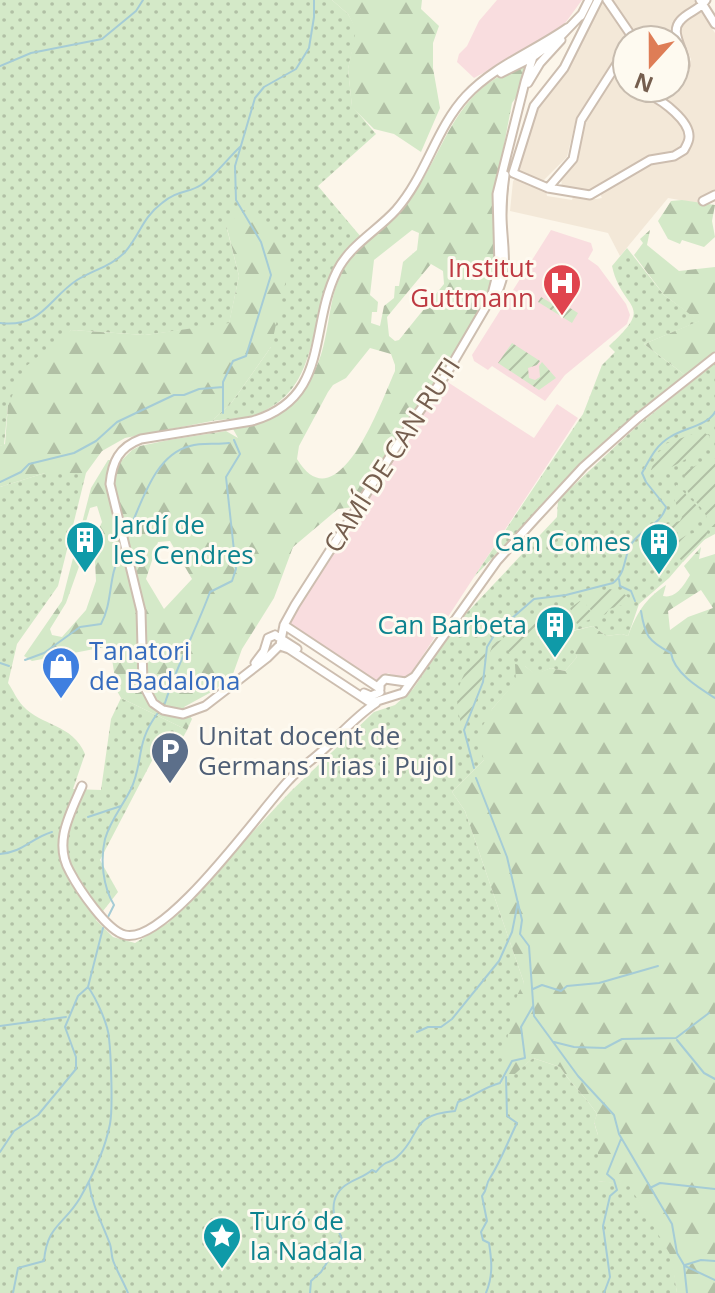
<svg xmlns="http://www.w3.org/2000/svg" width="715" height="1293" viewBox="0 0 715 1293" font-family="'Open Sans',sans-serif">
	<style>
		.residential { fill: #f3e8d8 }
		.medical { fill: #f9dddf }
		.grass { fill: url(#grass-dots) }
		.forest { fill: url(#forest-firs); fill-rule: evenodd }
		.garden { fill: url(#garden-furrows) }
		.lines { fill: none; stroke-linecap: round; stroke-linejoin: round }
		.stream { stroke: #a5ccd6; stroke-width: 2 }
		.street-casing { stroke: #cdbeb0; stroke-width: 11 }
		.street { stroke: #fff; stroke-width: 7 }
		.labels { text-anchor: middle; stroke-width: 6; stroke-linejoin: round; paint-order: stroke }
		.health-label { font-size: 26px; fill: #be3a42; stroke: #fefaf0; text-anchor: end }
		.street-label { font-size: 26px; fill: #755e4e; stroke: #fefaf0 }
		.culture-label { font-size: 26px; fill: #0d838f; stroke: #fefaf0; text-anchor: start }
		.shop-label { font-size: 26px; fill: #366cbe; stroke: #fefaf0; text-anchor: start }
		.service-label { font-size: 26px; fill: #4e5e75; stroke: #fefaf0; text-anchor: start }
	</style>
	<defs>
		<pattern id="grass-dots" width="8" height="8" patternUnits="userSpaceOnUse" patternTransform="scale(2)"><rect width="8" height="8" fill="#d4e9c8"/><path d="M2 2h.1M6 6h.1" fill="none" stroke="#b1c0a5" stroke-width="1.8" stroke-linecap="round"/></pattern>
		<pattern id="forest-firs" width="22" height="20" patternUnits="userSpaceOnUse" patternTransform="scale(2)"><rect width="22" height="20" fill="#d4e9c8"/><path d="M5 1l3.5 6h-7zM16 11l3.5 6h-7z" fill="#b1c0a5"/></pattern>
		<pattern id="garden-furrows" width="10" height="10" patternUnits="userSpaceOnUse" patternTransform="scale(2)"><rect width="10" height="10" fill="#d4e9c8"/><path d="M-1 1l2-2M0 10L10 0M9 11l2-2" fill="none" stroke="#b1c0a5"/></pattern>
	</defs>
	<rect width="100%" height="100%" fill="#fcf6ea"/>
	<path class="residential" d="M601,0H603L627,38L576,119L567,157L542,182L520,172L517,167L538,109L565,71Z
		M611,0H694L697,4L680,15L677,21L679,51L675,49V40H653L633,34Z
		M700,11L715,33V190L696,203L668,198L620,256L608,233L510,211L513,181L517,178L546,192L547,196L572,200L573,197L596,199L602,198L600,194L653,163L676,160L689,150L692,145L691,128L673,105L651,88H675V78L686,72L691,59L681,39V26Z
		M627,57V88H644V92L640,91L645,99L649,102L651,99L669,110L683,129L684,144L675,151L648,158L592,191L562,187L561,179L578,161L584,123Z"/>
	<path class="medical" d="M497,0H582L566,22L549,37L474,78L457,62L459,54L467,46L479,21Z
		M551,230L591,243L593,250L588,259L598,266L626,304L630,315L627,324L565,375L545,401L492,366L488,370L474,361L472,355Z
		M446,381L534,438L557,404L578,418L408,678L404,680L388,673L378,682L290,625L288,620L422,410Z"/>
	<path class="grass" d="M0,0H332L348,14L357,30L348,69L352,106L376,134L318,186L361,237C349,249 337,260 331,276C307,327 320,390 255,415C242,419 226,419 212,421L232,402L271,347L226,225L239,276L229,324L145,335L71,330L8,405L4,445L0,446Z
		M627,248L664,295L700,321L644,344L685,375L598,449L474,577L583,414L602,365L615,352L609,346C657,302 622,312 612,266Z
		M715,363V534L700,542L669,578L639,604L628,636L622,634L606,636L593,626L566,632L577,657L565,671L551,668L535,675L525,666L517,681L492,709L484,760L452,792L465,811L524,983L501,1085L533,1058L560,1067C571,1084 586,1097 597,1114L594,1123L598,1135V1181L629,1184L672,1256L677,1293H0V487L45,473H86L58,586L17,644L8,683C13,690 17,700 23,706C41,726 73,724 85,754L73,789L101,790L111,719L121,698L187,730L172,758L156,753L100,860L118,892L96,920L113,937L135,943L168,923L290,792L374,712L395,705L413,689L460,620L557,517L558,500L636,427Z"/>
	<path class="forest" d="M332,0H422L421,9L439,26L433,43V68L440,108L421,152L394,134L374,129L352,107L348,69L356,30L348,14Z
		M526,66L517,96L512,103L500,166L495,265L491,293L453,356L354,507L338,509L293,547L274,598L242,649L233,674L215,690L184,707L192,719L187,730L121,698L117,691L110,646L32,661L24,656L62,601L91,488L108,460H122L132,450L140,446L169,440L226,431L238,438L233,429C284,421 315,389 325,339C330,317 331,294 341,274C355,244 388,228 407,203C439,163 449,108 493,80C504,73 516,71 526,66ZM412,230L419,233L417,250L403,262L399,286H395L394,298L384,306L380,326L371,323L372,312H377L378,302L370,295L374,260ZM431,264L443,271L444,284L399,340L395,341L389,336L387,317ZM370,348L391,354L395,365V371C383,397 338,527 297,459L299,446L328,392L333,385L346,378ZM97,506L102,522L94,540L96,581L86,610L62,637L52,635L50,629L66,603L81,561L82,535L90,508ZM170,541L192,579L164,609L146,579L158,542Z
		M682,200L715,205L712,221L715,237L704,247L682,240L680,244L668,239L658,221L671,201Z
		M250,208L292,253L271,347L232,402L212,421L125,438L102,451L86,473H45L0,487V446L5,444L8,405L25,367L71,330L145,335L229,323L239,276L226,224Z
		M650,230L647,245L679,271L715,267V353L685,375L644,344L699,321L664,295L634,255L643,243L640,239Z
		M701,547L699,559L715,554V1293H677L671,1256L629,1185L598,1181V1135L594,1122L597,1114C586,1097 571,1084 560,1067L533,1058L501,1086C505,1061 509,1002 524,983L465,811L452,792L484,760L477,736L492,709L516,681L515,664L525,666L535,674L551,668L565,671L577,657L565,633L593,626L606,636L622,634L628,636C637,613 644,600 666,585L663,596C676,599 684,585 690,575L684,566ZM701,590L713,608L688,617L670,630L668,611Z"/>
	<path class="garden" d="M541,297L566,312L570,308L578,313L572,323L538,302Z
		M512,343L540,361L537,365L528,368L529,378L535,380L540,377L539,366L542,362L556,378L539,390L498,363Z
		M701,431L710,436L706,443L709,445C693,453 668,475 651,470L657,453L663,449L665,444Z
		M711,458L715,459V527H709C708,511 696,504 688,492C684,485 686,479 683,472Z
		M676,484L700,509L689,525L666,540L670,546L685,536L708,528L706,538L683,562L655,533L663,525L680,521L682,517L674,499Z
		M610,589L623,593L629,598V603L609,609L606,614L577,624L570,608L580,601L596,616L582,600L594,593Z
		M550,616L572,620L574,625C548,630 529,633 510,654L507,649L493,661L488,659L493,643L504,639L501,634L520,622Z
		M486,649L482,682L463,731C460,720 457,709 457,698C458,682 471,657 486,649Z"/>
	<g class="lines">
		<path class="stream" d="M0,66L31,53L102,39L136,11L143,0
			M0,323C42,328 48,299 77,280C93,270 112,266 125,252C140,235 142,218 162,203C177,190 189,193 201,185C215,176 228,158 241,146
			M223,413V382L233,361L246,356L271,275L261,242L236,200L235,166L255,98L264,87L296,69L309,48L314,17V0
			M0,482L21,472L29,464L74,453L96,441L117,422L174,395H184L199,389L223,387
			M133,521C145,493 158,454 190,446C203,442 216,445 229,443
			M619,579L620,586L631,591L635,601
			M641,611C645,636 648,641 671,653C674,673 699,688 715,698
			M25,660L44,653L80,627L101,624C113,602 108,577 120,555
			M0,663L9,666
			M165,703C177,665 196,630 210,592L232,581L236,569L226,477L240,454L234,440
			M474,768L464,730L483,682L487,647L496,632L534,599L566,595L613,583C627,573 623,556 632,543C642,528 661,525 666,507L646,482L642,473C650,459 655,446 670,437C683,428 707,426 715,412
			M476,778L507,857L522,920L520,934L529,946L534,1016L578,1076L614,1115L619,1134L672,1224L677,1253L684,1265L687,1293
			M88,817L121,806
			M0,854C24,852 31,838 52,832
			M108,917L114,905C103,887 100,860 105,839C110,821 123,805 131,789C144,761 135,744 157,714
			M533,989L542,985L561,991L567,986L599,983L658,966
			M0,1026L66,1017
			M417,1032L428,1027H441L452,1019L499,961L512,932L518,902
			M677,1040L704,1073L715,1079
			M554,1042L574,1047L605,1048L622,1039L676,1038L709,1013
			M0,1152L14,1131L38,1115L76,1069V1057L65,1027L78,996L88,987
			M89,1183C92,1205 102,1223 110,1244C112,1250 111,1257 114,1263C118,1273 124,1283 128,1293
			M650,1188L660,1183L715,1189
			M685,1265L701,1260L715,1261
			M685,1266L715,1280
			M13,1293L18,1268L44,1261C47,1225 64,1225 80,1198C92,1177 105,1149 110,1124C113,1109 111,1055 109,1038C108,1024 96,998 88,987L103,928
			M310,1293L311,1281L321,1272L342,1239C333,1219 326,1196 349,1183C357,1178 364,1177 372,1170L376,1172C387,1158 389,1165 397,1157C423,1134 408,1115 455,1111L458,1102C473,1097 484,1087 500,1083L512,1061L525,1058L521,1027L533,1006
			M486,1293C493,1276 492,1262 489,1243L483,1240L481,1232L487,1221L482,1196C488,1189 485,1185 490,1178C501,1161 508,1141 517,1123L507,1116L506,1077
			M604,1293L610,1277L603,1226L610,1196L617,1190L614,1180L607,1174L621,1139"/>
		<defs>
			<path id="street" d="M598,0L564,68L534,106L513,173L548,188L590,195L650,160L674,156L684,150C686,146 689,142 689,137C690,121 663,101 650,95L648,88
				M607,0L633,38
				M700,0L715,24
				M581,16L589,0
				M567,28C534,51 494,66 466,96C436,128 426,176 396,210C377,231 350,245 337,271C308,329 331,398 252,421L141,439C119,447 112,462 110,484L141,611L143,684L153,703L163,710L183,714L205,706L267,658L280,645L284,625L295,605L416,416L447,373L491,298L499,267L497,194L525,82L533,57L559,38L581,15
				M501,73L533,57
				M675,74L685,66C686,51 669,33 680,21C687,12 700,10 706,0
				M528,83L540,63L561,40
				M548,188L573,159L581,120L627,48
				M703,201L715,195
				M497,293C510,268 502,242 502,215C502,202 503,189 505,175
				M284,625L379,688
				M275,635L297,649
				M280,646L289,649L371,703L403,693L497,561L535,519L583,467L638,418L715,357
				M255,663L264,651L268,638L275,635
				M380,689V684L385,679L406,682L414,677
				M364,693L371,696L380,692
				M82,786C70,814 53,843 70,872C79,889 107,931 125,935C166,945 261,809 289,780C299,769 311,761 322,751C340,735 356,716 376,703"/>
		</defs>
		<use href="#street" class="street-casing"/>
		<use href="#street" class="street"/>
	</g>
	<defs>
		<symbol id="hospital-pin" viewBox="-11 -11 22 30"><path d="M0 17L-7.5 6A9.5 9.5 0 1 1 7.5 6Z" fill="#e0444e" stroke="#fefaf0"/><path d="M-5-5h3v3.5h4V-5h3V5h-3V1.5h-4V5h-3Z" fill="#fff"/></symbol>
		<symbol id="building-pin" viewBox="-11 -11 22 30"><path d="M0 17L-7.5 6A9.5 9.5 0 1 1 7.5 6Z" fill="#0f9aa8" stroke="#fefaf0"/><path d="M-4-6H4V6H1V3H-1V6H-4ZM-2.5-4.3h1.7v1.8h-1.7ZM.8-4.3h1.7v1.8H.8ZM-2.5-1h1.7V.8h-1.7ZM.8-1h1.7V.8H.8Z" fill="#fff"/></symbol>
		<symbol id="shop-pin" viewBox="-11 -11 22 30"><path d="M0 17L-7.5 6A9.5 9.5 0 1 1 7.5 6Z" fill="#3f7fe0" stroke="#fefaf0"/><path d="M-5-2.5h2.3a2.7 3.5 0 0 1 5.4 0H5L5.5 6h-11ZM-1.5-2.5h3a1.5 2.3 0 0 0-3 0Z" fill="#fff"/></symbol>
		<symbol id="parking-pin" viewBox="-11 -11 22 30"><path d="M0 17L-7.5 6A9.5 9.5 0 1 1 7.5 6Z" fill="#5c6f8a" stroke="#fefaf0"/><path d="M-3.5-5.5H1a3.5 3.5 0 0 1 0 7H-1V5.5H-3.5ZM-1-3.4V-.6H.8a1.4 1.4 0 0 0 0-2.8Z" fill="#fff"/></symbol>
		<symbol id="sight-pin" viewBox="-11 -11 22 30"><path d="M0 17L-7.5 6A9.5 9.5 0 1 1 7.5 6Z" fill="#0f9aa8" stroke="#fefaf0"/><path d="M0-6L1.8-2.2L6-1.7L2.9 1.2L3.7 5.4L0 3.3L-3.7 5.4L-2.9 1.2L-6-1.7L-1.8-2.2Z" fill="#fff"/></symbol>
	</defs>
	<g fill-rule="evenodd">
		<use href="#hospital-pin" x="540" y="261" width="44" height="60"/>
		<use href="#building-pin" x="63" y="518" width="44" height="60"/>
		<use href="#building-pin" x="637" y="520" width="44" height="60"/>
		<use href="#building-pin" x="533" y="603" width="44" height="60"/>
		<use href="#shop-pin" x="39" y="644" width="44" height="60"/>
		<use href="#parking-pin" x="148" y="729" width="44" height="60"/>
		<use href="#sight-pin" x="200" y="1214" width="44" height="60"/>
	</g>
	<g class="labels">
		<g class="health-label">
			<text x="534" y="277">Institut<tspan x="534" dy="30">Guttmann</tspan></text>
		</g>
		<g class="street-label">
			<text transform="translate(392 455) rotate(-57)" y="9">CAMÍ DE CAN RUTI</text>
		</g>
		<g class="culture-label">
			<text x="113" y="534">Jardí de<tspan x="113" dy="30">les Cendres</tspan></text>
			<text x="631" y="551" text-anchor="end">Can Comes</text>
			<text x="527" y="634" text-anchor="end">Can Barbeta</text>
			<text x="250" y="1230">Turó de<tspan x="250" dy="30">la Nadala</tspan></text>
		</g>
		<g class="shop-label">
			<text x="89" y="660">Tanatori<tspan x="89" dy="30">de Badalona</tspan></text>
		</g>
		<g class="service-label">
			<text x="198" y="745">Unitat docent de<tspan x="198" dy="30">Germans Trias i Pujol</tspan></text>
		</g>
	</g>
	<g transform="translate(651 64) rotate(201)"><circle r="38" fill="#fefaf0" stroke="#c7bcaf" stroke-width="2"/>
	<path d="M0-6L14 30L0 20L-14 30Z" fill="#de7d56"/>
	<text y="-12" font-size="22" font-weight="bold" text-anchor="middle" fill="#755e4e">N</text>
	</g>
</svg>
